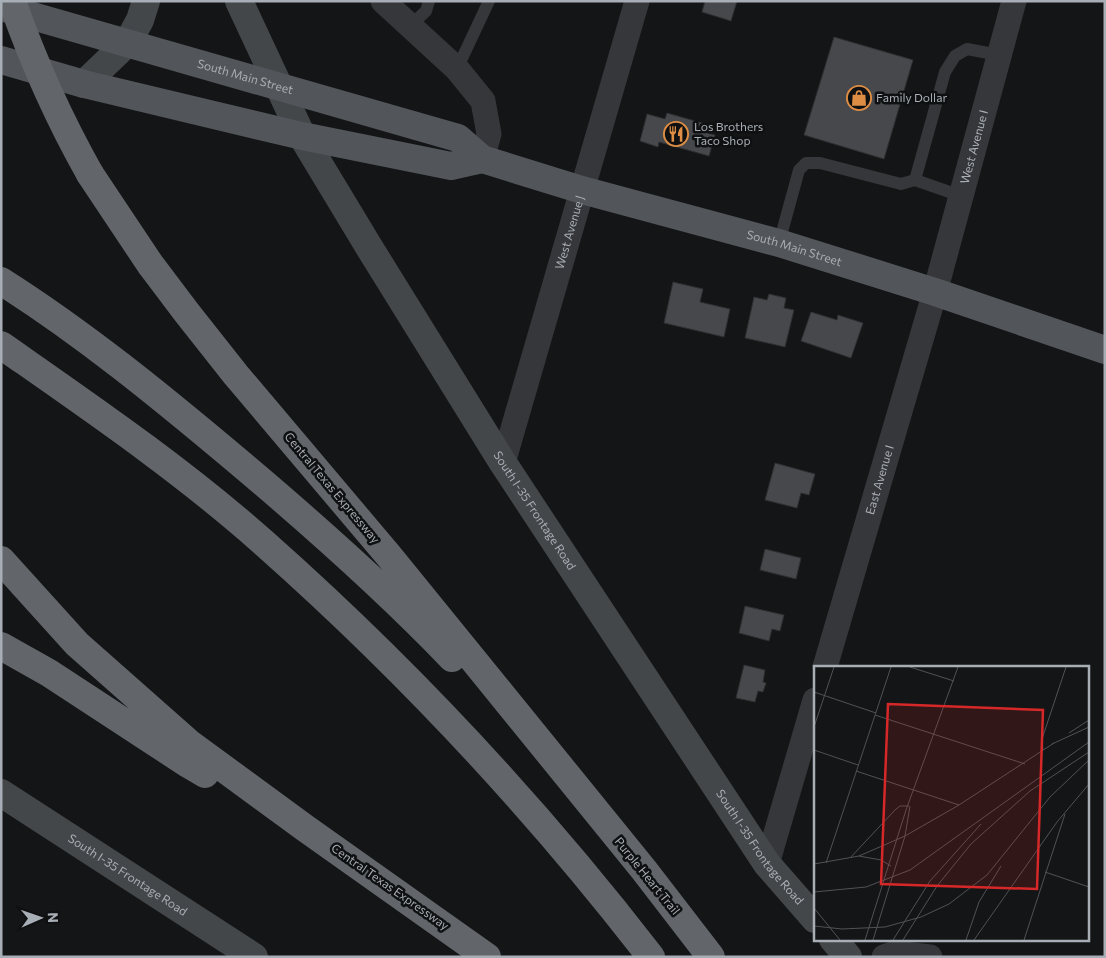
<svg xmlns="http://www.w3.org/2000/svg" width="1106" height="958" viewBox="0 0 1106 958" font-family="Commissioner,sans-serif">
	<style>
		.building { fill: #46484b; stroke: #2f2f32 }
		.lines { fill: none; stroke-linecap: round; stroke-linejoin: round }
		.lane { stroke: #36373a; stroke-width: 12 }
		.street { stroke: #36373a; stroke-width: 25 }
		.secondary { stroke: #44474a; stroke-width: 28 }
		.primary { stroke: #525559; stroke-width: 28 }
		.highway { stroke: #62666b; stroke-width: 28 }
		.highway-bridge { stroke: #62666b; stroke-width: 28 }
		.labels { text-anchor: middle; stroke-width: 5; stroke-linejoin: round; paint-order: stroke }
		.street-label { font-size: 12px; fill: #a8aeb5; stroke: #0f1011 }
		.poi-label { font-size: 12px; fill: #a8aeb5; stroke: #0f1011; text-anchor: start }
		.inset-road { fill: none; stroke: #4f5256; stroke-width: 1 }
		.view { fill: #d62828; fill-opacity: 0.15; stroke: #d62828; stroke-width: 2.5 }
		.inset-edge { fill: none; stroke: #a8aeb5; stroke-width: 2.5 }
	</style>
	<rect width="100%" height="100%" fill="#141516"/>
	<path class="building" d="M705,1H737L731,21L702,12Z
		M834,37L913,60L884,159L804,135Z
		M667,113L709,125L707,133L715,135L709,156L659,142L658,147L640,141L647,114L665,119Z
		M673,282L703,289L700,302L730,309L724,337L664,323Z
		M769,294L786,298L784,308L794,310L785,347L745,338L754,297L767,300Z
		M811,312L837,320L838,315L863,323L851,358L801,341Z
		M775,463L815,474L809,495L801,493L797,508L765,500Z
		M765,549L801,558L796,579L760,570Z
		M745,606L784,615L780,631L772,629L769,641L739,633Z
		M744,665L765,670L763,682L766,683L763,692L758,691L755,702L736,698Z"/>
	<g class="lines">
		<path class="lane" d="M411,25L426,11L429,1
			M457,69L489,1
			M915,180L961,196
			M779,243L799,170L806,163H820L901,184L915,180L945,72L955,56L967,49L999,55"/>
		<g class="street">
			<path d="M383,1L457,69L483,101L489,134L482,159"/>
			<path id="s1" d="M503,463L637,1"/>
			<path id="s2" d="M825,667L935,292L1014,1"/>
			<path d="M767,864L815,700"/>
			<path d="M884,957L895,953L930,957"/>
		</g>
		<g class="secondary">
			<path id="s3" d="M239,1L302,136L369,247L503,463L767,864L815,919"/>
			<path d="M84,84L128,42L140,20L146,1"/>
			<path id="s4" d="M1,793L254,957"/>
			<path d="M833,939L848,957"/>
		</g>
		<g class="primary">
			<path id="s5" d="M1,7L458,138L482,159L582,190L779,243L935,292L1105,350"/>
			<path d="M1,60L84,84L302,136L451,166L482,159"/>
		</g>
		<path class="highway" d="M90,174L150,264L187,313L236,375L389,556L644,870L711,957
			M1,281C83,333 159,395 234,458C309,521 384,587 452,658
			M1,345C91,408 182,470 264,543C405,668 535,807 651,957
			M1,560L77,644L189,743L305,828L487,957
			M1,646L49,673L188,764L205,774"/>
		<path class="highway-bridge" d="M12,1C33,61 59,119 90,174"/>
	</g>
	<defs>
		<symbol id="shop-ring" viewBox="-11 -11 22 22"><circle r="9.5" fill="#0f1011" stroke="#de8d44" stroke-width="1.5"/><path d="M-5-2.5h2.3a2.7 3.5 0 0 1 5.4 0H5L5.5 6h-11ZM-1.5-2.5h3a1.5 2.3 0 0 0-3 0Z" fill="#de8d44"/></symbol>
		<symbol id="restaurant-ring" viewBox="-11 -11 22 22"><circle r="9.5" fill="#0f1011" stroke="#de8d44" stroke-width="1.5"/><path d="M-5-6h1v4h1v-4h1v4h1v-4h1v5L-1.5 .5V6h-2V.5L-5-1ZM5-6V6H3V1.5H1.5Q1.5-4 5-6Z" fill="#de8d44"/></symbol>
	</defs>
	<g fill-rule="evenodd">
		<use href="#shop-ring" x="845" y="84" width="28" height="28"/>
		<use href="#restaurant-ring" x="662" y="120" width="28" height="28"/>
	</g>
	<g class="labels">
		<g class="street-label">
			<text dy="4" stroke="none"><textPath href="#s5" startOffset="254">South Main Street</textPath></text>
			<text dy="4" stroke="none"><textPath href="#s2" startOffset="541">West Avenue I</textPath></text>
			<text dy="4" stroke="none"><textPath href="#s1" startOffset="240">West Avenue J</textPath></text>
			<text dy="4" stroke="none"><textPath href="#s5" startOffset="832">South Main Street</textPath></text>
			<text dy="4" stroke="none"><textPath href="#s2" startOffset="195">East Avenue I</textPath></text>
			<text transform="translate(332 488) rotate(50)" y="4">Central Texas Expressway</text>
			<text dy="4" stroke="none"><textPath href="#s3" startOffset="590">South I-35 Frontage Road</textPath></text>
			<text dy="4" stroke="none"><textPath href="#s3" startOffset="995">South I-35 Frontage Road</textPath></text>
			<text dy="4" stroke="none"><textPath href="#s4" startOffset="151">South I-35 Frontage Road</textPath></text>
			<text transform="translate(647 876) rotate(51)" y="4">Purple Heart Trail</text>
			<text transform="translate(390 887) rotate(35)" y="4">Central Texas Expressway</text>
		</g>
		<g class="poi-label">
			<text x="876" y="102">Family Dollar</text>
			<text x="694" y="131">Los Brothers<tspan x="694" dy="14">Taco Shop</tspan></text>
		</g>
	</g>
	<g transform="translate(814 666)">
		<rect width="275" height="275" fill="#141516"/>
		<path class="inset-road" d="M96,1L140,15M0,26L62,47M61,49L211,98M0,61L20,1M255,67L275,54M238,78L275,61M0,84L44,99M229,84L228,73L252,1M42,105L145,139M45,190L91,170L145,139L240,77M36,192L81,144L86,140H95M12,197L77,1M0,198L45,190L67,194L77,200M231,206L275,221M0,226L52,221L96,204L275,76M0,242L26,274M0,260L28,263L71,261L107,251L135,238L173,209L236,131L275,94M51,274L92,144L144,1M59,274L91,170L96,140M79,274L116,215L167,158M89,274L123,220L157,178L216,125L275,86M152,274L165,236L187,200M160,274L243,156L275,118M210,274L251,148"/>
		<path class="view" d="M74,38L229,44L223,223L67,218Z"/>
		<rect width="275" height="275" class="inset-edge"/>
	</g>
	<rect width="1106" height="958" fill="none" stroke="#a8aeb5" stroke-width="5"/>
	<g transform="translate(40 918) rotate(88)" stroke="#0f1011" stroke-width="4" paint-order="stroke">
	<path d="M0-4L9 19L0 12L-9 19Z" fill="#a8aeb5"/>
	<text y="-8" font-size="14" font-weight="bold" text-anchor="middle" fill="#a8aeb5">N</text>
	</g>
</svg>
